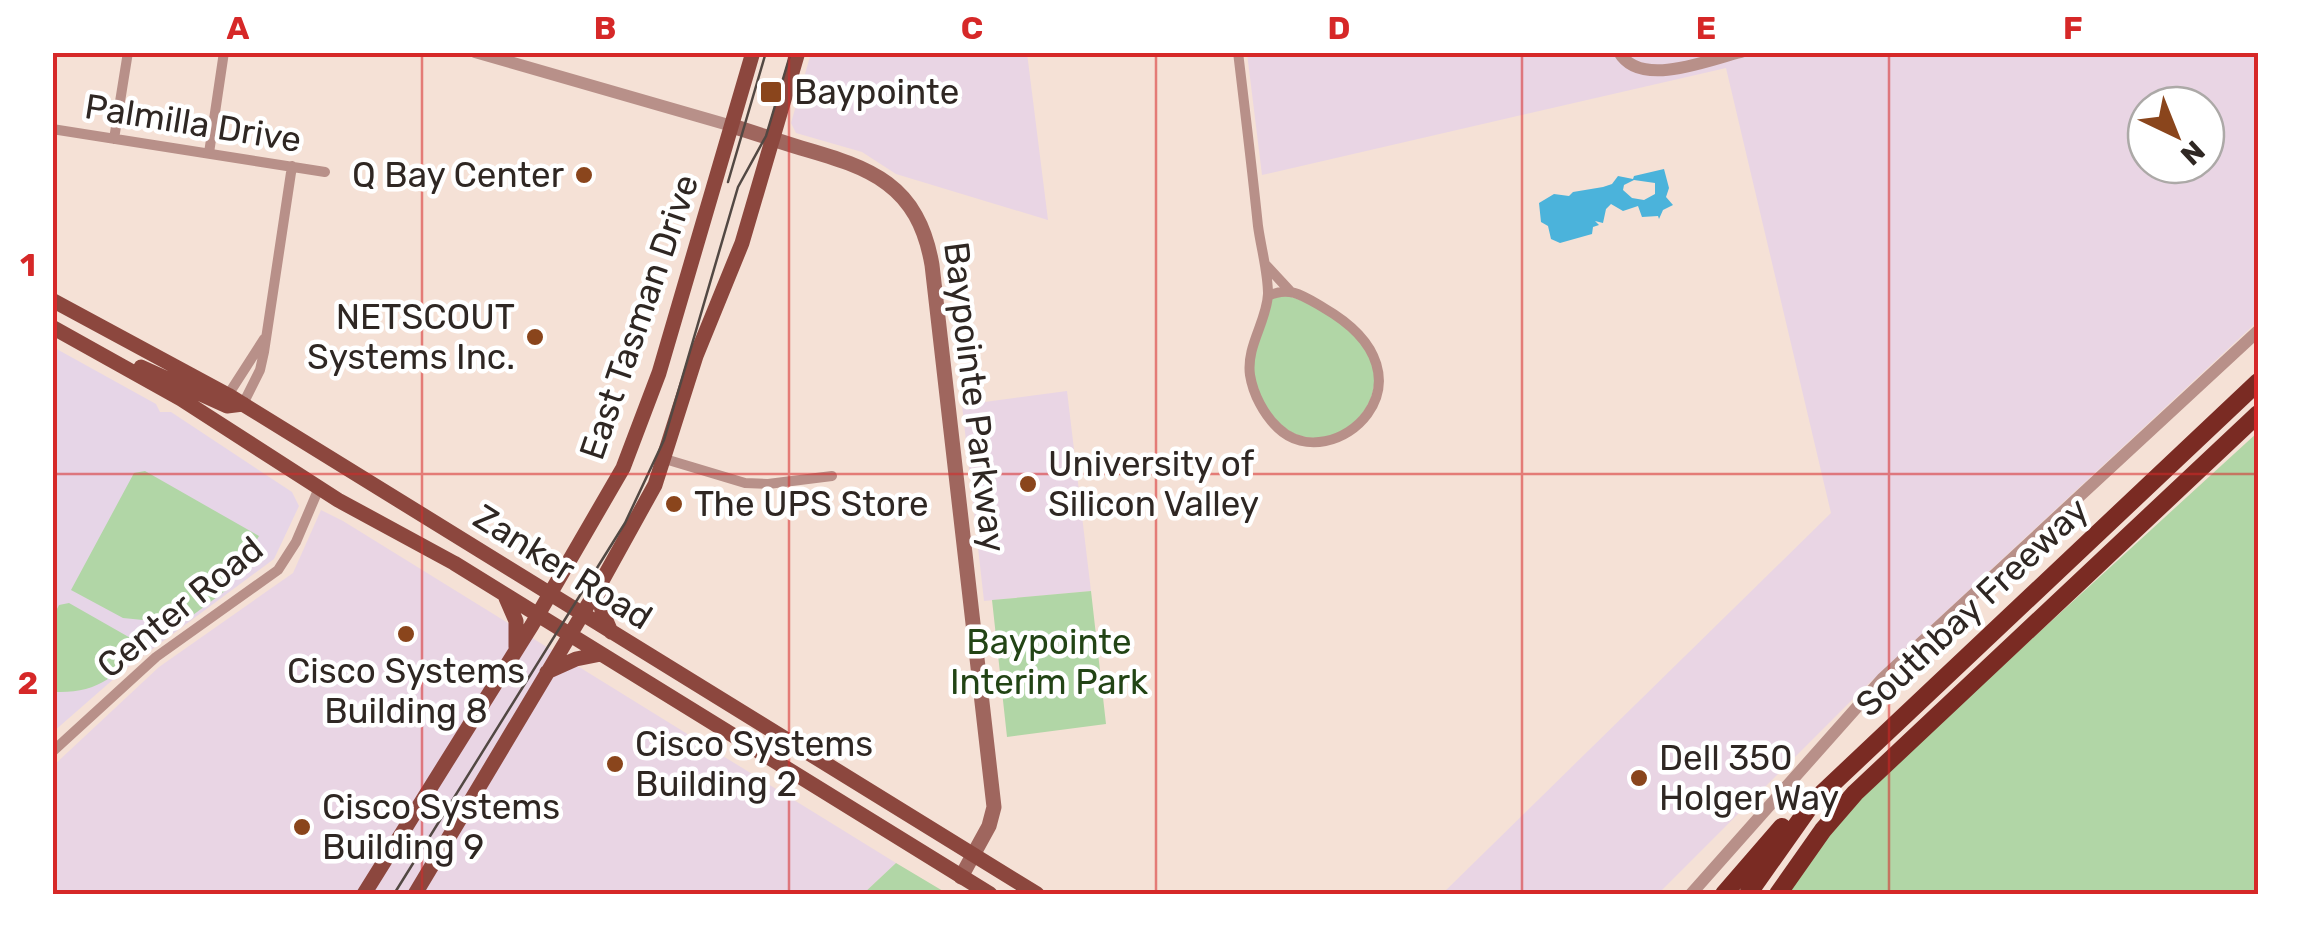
<svg xmlns="http://www.w3.org/2000/svg" width="2311" height="947" viewBox="0 0 2311 947" font-family="Rubik,sans-serif">
	<style>
		.commercial { fill: #e9d5e4; fill-rule: evenodd }
		.education { fill: #e6d5e7 }
		.green { fill: #b1d6a6 }
		.water { fill: #4bb3db; fill-rule: evenodd }
		.lines { fill: none; stroke-linecap: round; stroke-linejoin: round }
		.minor { stroke: #b89089; stroke-width: 10 }
		.tertiary { stroke: #b89089; stroke-width: 12 }
		.secondary { stroke: #9f665e; stroke-width: 15 }
		.primary { stroke: #8c473e; stroke-width: 15 }
		.motorway { stroke: #7a2b23; stroke-width: 18 }
		.tram { stroke: #524843; stroke-width: 2.5 }
		.grid { fill: none; stroke: #d62828; stroke-width: 2.5; stroke-opacity: 0.55 }
		.poi-dot { fill: #8a451c; stroke: #fff; stroke-width: 4 }
		.labels { text-anchor: middle; stroke-width: 9; stroke-linejoin: round; paint-order: stroke }
		.poi-label { font-size: 35px; fill: #2f2723; stroke: #fff; text-anchor: start }
		.street-label { font-size: 35px; fill: #2f2723; stroke: #fff }
		.park-label { font-size: 35px; fill: #224415; stroke: #fff }
		.neatline { fill: none; stroke: #d62828; stroke-width: 4 }
		.grid-label { font-size: 32px; text-anchor: middle; font-weight: bold; fill: #d62828 }
	</style>
	<rect width="100%" height="100%" fill="#f5e1d6"/>
	<path class="commercial" d="M811,53H1027L1048,220L896,174L862,152L796,133L791,123Z
		M1247,53H2254L2258,77V321L1865,687L1658,894H1442L1831,513L1726,68L1262,175ZM2146,105H2206V165H2146Z
		M1067,391L1091,591L984,601L962,405Z
		M321,510L343,521L896,863L863,894H53V766L159,667L293,573Z"/>
	<path class="education" d="M53,347L156,404L160,412H171L292,492L299,506L274,559L124,670L53,732Z"/>
	<path class="green" d="M1281,294C1312,302 1346,320 1364,347C1404,406 1318,474 1273,416C1263,404 1255,390 1253,374C1251,350 1263,322 1270,299Z
		M2258,432V894H1784L1823,830Z
		M145,471L259,536L229,588L189,618L173,623L123,618L71,590L134,473Z
		M1091,591L1106,724L1007,737L992,600Z
		M69,603L141,644C119,676 97,693 57,692L53,691V617L59,605Z
		M896,863L948,894H863Z"/>
	<path class="water" d="M1664,169L1669,188L1666,197L1673,205L1663,210L1659,219L1658,216L1642,217L1638,206L1623,211L1611,204L1606,209L1603,223L1595,221L1599,225L1593,227L1592,234L1560,243L1551,239L1548,226L1541,222L1539,203L1554,194L1569,196L1573,192L1603,187L1612,184L1618,176L1633,179L1634,176ZM1634,180L1655,183V194L1644,200L1632,198L1623,190L1624,185Z"/>
	<g class="lines">
		<path class="minor" d="M1238,52C1245,110 1252,168 1258,226C1261,248 1268,272 1268,294C1267,321 1246,346 1250,375C1253,394 1264,415 1278,428C1332,480 1447,379 1324,308C1305,297 1290,285 1268,296
			M52,129L325,172
			M114,139L128,52
			M209,153L224,52
			M1265,264L1290,291
			M228,395L264,339
			M243,404L260,370L264,352L292,166
			M665,459L745,483L768,484L832,476
			M52,752L156,657L278,570L296,542L319,488"/>
		<path class="tertiary" d="M475,52L732,126
			M1619,52C1640,89 1707,60 1741,52
			M1691,894L1882,679L2258,331"/>
		<path class="secondary" d="M732,126C755,133 778,141 801,148C871,168 918,184 932,265L994,807L989,826L961,877"/>
		<path class="primary" d="M52,300L228,395L1037,894
			M52,327L181,399L338,500L454,563L990,894
			M141,367L227,406L243,404
			M598,588L602,611L611,632
			M506,598L516,621V647
			M547,672L576,659L601,654
			M364,894L532,625L623,468L659,373L753,52
			M415,894L598,588L655,485L696,356L742,243L798,52"/>
		<path class="motorway" d="M1724,894L1782,827
			M1748,894L1813,802L2258,382
			M1778,894L1823,830L1855,793L2258,414"/>
		<path class="tram" d="M728,182L766,52
			M394,894L625,523L664,440L738,187L766,136L791,52"/>
	</g>
	<path class="grid" d="M422,52V894M789,52V894M1156,52V894M1522,52V894M1889,52V894M52,474H2258"/>
	<g class="poi-dot">
		<rect x="759" y="80" width="24" height="24" rx="5"/>
		<circle cx="584" cy="175" r="10"/>
		<circle cx="535" cy="337" r="10"/>
		<circle cx="1028" cy="484" r="10"/>
		<circle cx="674" cy="504" r="10"/>
		<circle cx="406" cy="634" r="10"/>
		<circle cx="615" cy="764" r="10"/>
		<circle cx="1639" cy="778" r="10"/>
		<circle cx="302" cy="827" r="10"/>
	</g>
	<g class="labels">
		<g class="poi-label">
			<text x="794" y="104">Baypointe</text>
			<text x="564" y="187" text-anchor="end">Q Bay Center</text>
			<text x="515" y="329" text-anchor="end">NETSCOUT<tspan x="515" dy="40">Systems Inc.</tspan></text>
			<text x="1048" y="476">University of<tspan x="1048" dy="40">Silicon Valley</tspan></text>
			<text x="694" y="516">The UPS Store</text>
			<text x="406" y="683" text-anchor="middle">Cisco Systems<tspan x="406" dy="40">Building 8</tspan></text>
			<text x="635" y="756">Cisco Systems<tspan x="635" dy="40">Building 2</tspan></text>
			<text x="1659" y="770">Dell 350<tspan x="1659" dy="40">Holger Way</tspan></text>
			<text x="322" y="819">Cisco Systems<tspan x="322" dy="40">Building 9</tspan></text>
		</g>
		<g class="street-label">
			<text transform="translate(193 123) rotate(9)" y="12">Palmilla Drive</text>
			<text transform="translate(639 317) rotate(-71)" y="12">East Tasman Drive</text>
			<text transform="translate(975 397) rotate(83)" y="12">Baypointe Parkway</text>
			<text transform="translate(563 567) rotate(32)" y="12">Zanker Road</text>
			<text transform="translate(180 607) rotate(-39)" y="12">Center Road</text>
			<text transform="translate(1972 607) rotate(-43)" y="12">Southbay Freeway</text>
		</g>
		<g class="park-label">
			<text x="1049" y="654">Baypointe<tspan x="1049" dy="40">Interim Park</tspan></text>
		</g>
	</g>
	<rect width="2311" height="947" fill="none" stroke="#ffffff" stroke-width="110"/>
	<g transform="translate(2176 135) rotate(137)"><circle r="48" fill="#ffffff" stroke="#aca9a7" stroke-width="2.5"/>
	<path d="M0-8L18 38L0 25L-18 38Z" fill="#8a451c"/>
	<text y="-15" font-size="28" font-weight="bold" text-anchor="middle" fill="#2f2723">N</text>
	</g>
	<rect x="55" y="55" width="2201" height="837" class="neatline"/>
	<g class="grid-label">
		<text x="238" y="39">A</text>
		<text x="605" y="39">B</text>
		<text x="972" y="39">C</text>
		<text x="1339" y="39">D</text>
		<text x="1706" y="39">E</text>
		<text x="2073" y="39">F</text>
		<text x="28" y="276">1</text>
		<text x="28" y="694">2</text>
	</g>
</svg>
